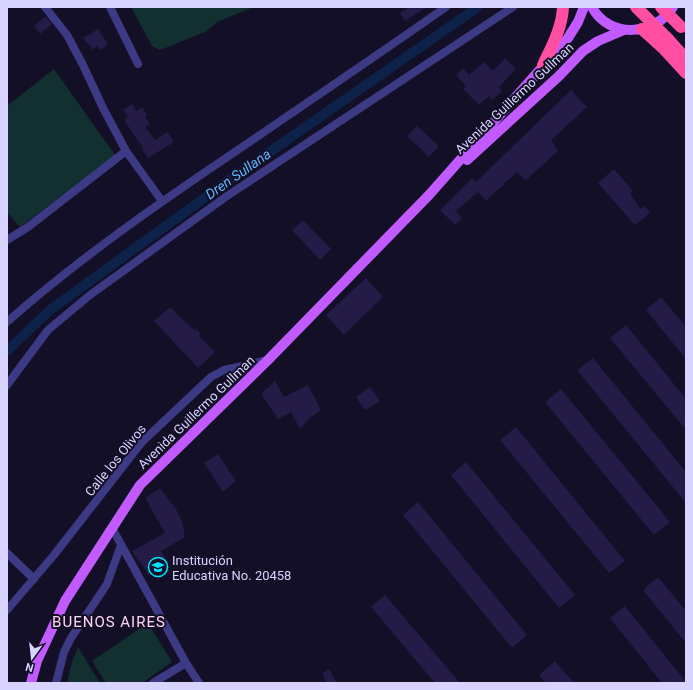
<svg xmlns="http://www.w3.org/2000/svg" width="693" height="690" viewBox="0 0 693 690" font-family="Roboto,sans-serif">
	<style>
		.green { fill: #12302f }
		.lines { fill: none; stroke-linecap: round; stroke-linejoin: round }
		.canal { stroke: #0c2248; stroke-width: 10 }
		.building { fill: #241b47 }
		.minor { stroke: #3d3a85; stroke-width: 8 }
		.primary { stroke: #c25bff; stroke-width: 10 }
		.motorway { stroke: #ff4fa3; stroke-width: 12 }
		.motorway-bridge { stroke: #ff4fa3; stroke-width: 12 }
		.labels { text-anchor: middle; stroke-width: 4; stroke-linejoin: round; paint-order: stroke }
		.street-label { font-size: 13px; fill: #d9d4ff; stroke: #130f26 }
		.poi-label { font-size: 13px; fill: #d9d4ff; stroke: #130f26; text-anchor: start }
		.water-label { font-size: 14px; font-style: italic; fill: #62b6ff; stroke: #130f26 }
		.quarter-label { font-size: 15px; letter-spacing: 1px; fill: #ffd6f0; stroke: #130f26 }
	</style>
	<rect width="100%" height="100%" fill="#130f26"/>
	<path class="green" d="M131,7H254L217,22L205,32L160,50L152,46Z
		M54,69L115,155L20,227L7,212V106Z
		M148,623L172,662L142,683H106L92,661Z
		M78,647L100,683H67L72,662Z"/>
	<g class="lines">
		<path class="canal" d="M7,351L50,310L225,183L478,7"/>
	</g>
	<path class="building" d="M409,7H427L405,21L400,13Z
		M45,16L52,24L40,34L34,26Z
		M98,29L108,44L101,50L97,46L93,50L83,38Z
		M505,58L516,69L499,87L502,91L492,100L489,96L479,105L463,89L466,86L456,75L463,68L469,75L484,62L493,71Z
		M571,90L587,107L551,140L558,151L526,180L517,172L486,201L478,192L456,211L462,218L455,225L440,210L472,178L476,182Z
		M132,104L136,111L142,107L147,115L145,116L150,124L145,127L155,140L168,132L174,142L148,158L142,149L143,148L124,120L128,117L123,110Z
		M417,126L439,146L429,157L407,136Z
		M614,169L633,191L630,194L641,209L645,206L650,213L635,225L598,183Z
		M303,220L331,249L320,260L292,230Z
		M366,278L383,297L344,335L326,315Z
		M661,297L686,327V359L646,310Z
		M170,307L194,330L196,328L201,334L199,336L215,352L198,368L154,321Z
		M626,325L686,399V430L610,338Z
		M593,358L686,472V503L577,370Z
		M275,381L284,397L308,385L321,410L310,418L300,429L291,412L278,419L261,394Z
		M370,387L380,401L365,410L356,397Z
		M561,389L670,522L654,535L545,402Z
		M516,427L625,561L609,573L500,440Z
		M218,454L236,481L223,492L204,463Z
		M466,462L575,595L559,608L451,475Z
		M160,488L176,509L182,521L185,537L161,551L169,563L148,575L140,561L139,562L132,551L165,533L145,498Z
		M418,502L527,635L512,648L403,515Z
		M658,577L686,611V643L643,590Z
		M385,595L460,683H435L371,607Z
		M625,606L686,682V683H662L610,618Z
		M555,661L574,683H546L539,675Z
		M329,669L337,683H327L322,673Z"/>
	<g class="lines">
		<path class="minor" d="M45,7L67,35L83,65L103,108L126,151L162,201
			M110,7L138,64
			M7,240L28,227L126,151
			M7,322C84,254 169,196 254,139C318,95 382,52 446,7
			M7,385L48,330L90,295L227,196L513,7
			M112,528L186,663L199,683
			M7,553L34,579
			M7,610L54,555L142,442L211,377L224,370L268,360
			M56,683L64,652L71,638L107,584L121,545
			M153,683L186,663"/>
		<path class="primary" d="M592,7C609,39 655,36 673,7
			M467,160L559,76L583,51L598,41L624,30
			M31,683L37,661L65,601L140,485L268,360L429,195L568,38L578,22L584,7"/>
		<path class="motorway" d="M642,29L663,48L686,73
			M668,39L686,59
			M543,65C552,46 562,28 563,7"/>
		<path class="motorway-bridge" d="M636,7L668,39
			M661,7L681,27"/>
	</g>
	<defs>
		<symbol id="school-ring" viewBox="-11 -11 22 22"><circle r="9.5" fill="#130f26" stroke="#00e5ff" stroke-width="1.5"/><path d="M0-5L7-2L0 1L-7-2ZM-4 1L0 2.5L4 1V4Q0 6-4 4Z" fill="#00e5ff"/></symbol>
	</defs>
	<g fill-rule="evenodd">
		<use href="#school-ring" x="147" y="556" width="22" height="22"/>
	</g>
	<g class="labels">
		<g class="street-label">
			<text transform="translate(514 98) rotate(-43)" y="5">Avenida Guillermo Gullman</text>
			<text transform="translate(196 412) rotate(-44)" y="5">Avenida Guillermo Gullman</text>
			<text transform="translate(115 460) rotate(-51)" y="5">Calle los Olivos</text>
		</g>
		<g class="poi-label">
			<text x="172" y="565">Institución<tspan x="172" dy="15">Educativa No. 20458</tspan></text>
		</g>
		<g class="water-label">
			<text transform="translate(238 174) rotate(-35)" y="5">Dren Sullana</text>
		</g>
		<g class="quarter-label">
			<text x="109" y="627">BUENOS AIRES</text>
		</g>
	</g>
	<rect width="693" height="690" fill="none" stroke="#d9d4ff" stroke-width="16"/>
	<g transform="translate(32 658) rotate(195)" stroke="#130f26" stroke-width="3" paint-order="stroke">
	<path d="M0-3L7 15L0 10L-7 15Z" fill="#d9d4ff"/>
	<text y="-6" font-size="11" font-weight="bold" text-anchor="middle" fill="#d9d4ff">N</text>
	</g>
</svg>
